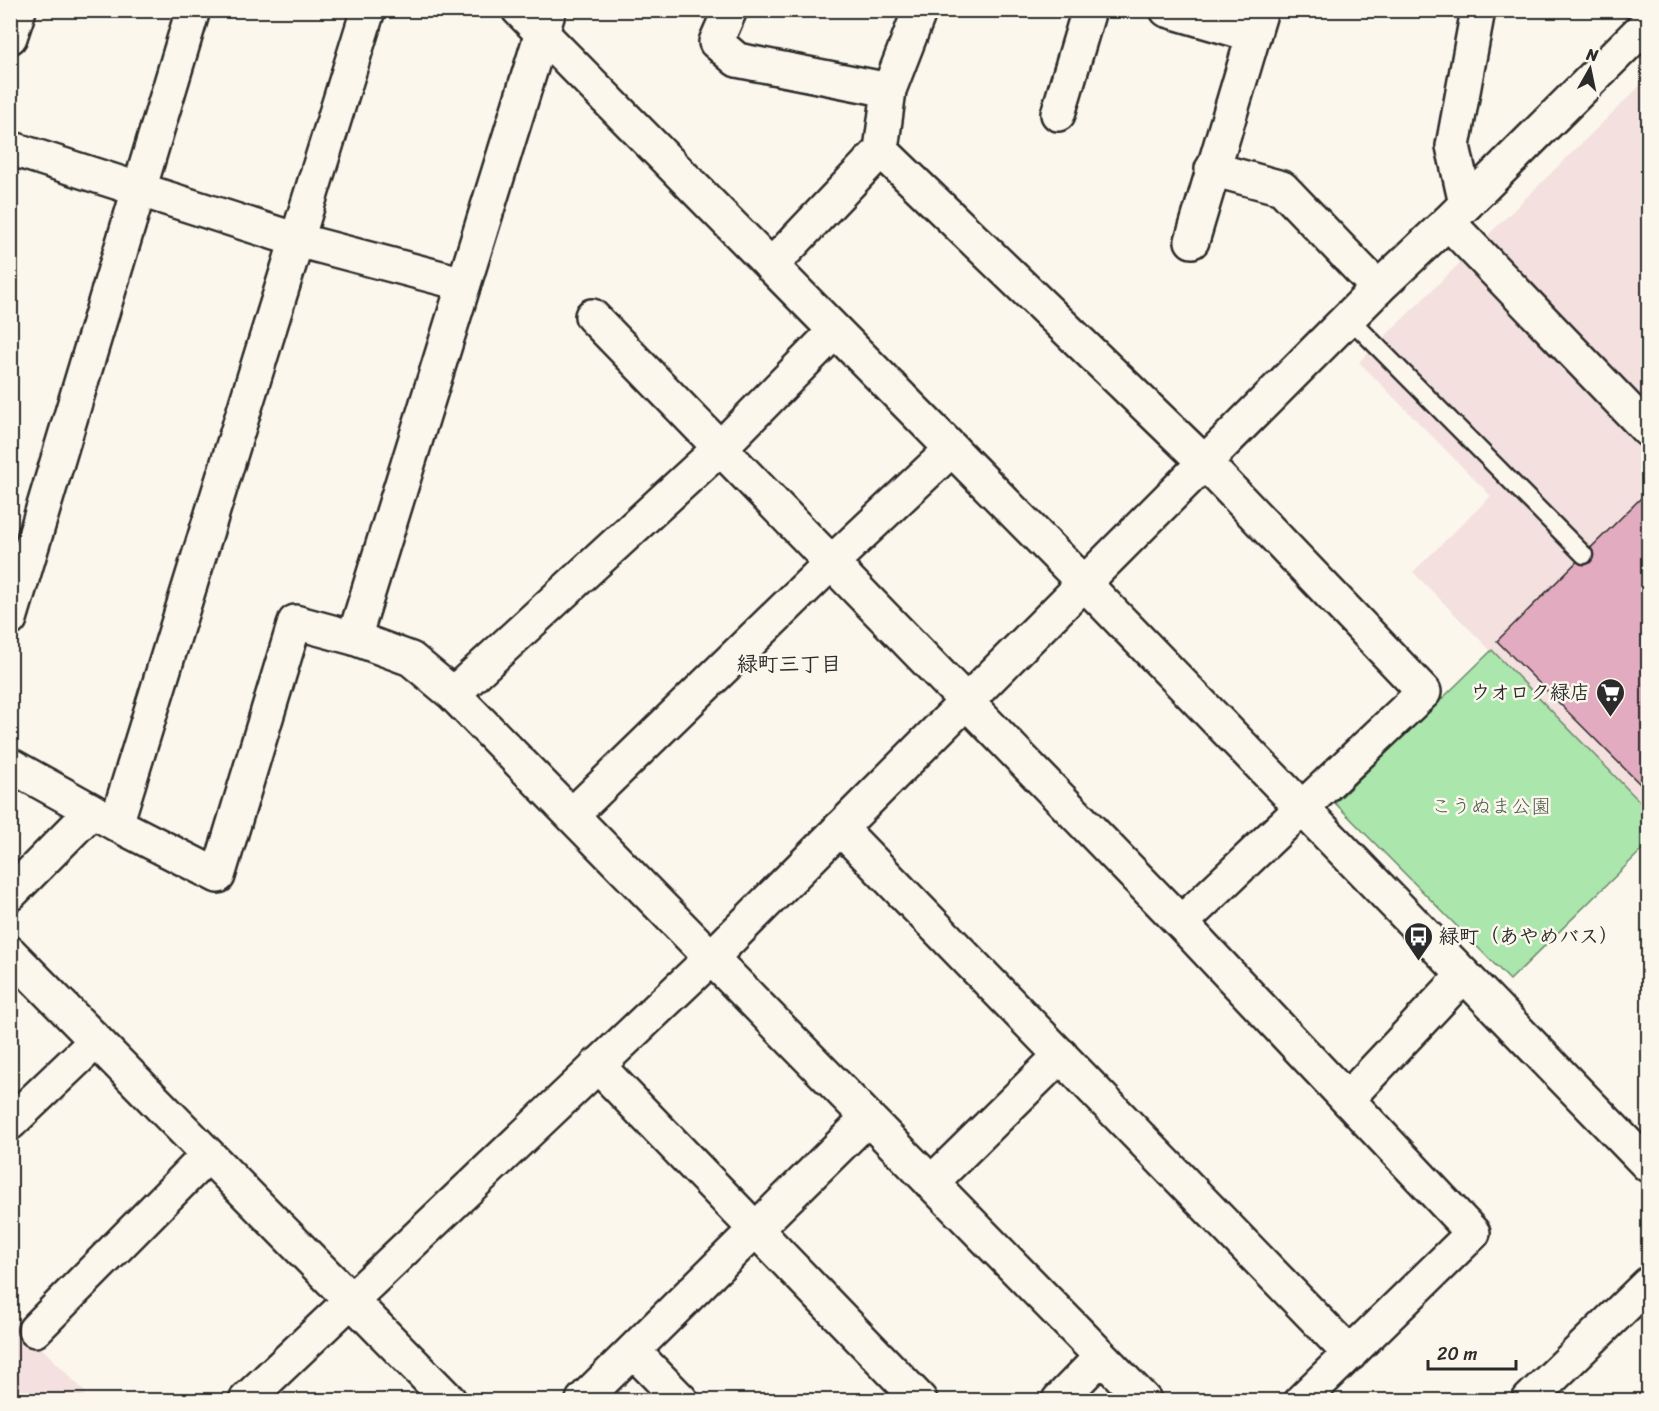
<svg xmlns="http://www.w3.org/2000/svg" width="1659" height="1411" viewBox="0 0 1659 1411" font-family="Sriracha,'Klee One',sans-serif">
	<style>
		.built { fill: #f4e0df }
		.green { fill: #abe6ac; stroke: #6b886c; stroke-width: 1.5 }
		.building { fill: #e2abc0; stroke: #2b2b2b; stroke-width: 1.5 }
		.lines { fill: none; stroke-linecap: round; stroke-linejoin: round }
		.service-casing { stroke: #2b2b2b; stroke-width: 21 }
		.minor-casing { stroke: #2b2b2b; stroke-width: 38 }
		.tertiary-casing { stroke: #2b2b2b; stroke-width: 38 }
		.service { stroke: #fbf7ec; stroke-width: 16 }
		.minor { stroke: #fbf7ec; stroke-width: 33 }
		.tertiary { stroke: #fbf7ec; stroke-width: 33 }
		.labels { text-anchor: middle; stroke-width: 5; stroke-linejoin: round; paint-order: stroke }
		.poi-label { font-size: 20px; font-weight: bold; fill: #2b2b2b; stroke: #fbf7ec; text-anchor: end }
		.park-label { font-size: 20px; fill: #4b5a4b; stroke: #fbf7ec }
		.neighbourhood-label { font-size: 21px; font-weight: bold; fill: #2b2b2b; stroke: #fbf7ec }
	</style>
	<rect width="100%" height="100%" fill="#fbf7ec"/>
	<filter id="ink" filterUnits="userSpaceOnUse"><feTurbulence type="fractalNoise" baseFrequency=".0167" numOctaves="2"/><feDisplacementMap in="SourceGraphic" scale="12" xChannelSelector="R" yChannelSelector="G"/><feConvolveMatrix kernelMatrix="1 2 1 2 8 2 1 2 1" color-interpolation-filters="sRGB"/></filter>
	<g filter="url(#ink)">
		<path class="built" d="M1645,81L1648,84V810L1413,572L1491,496L1359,362Z
			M10,1316L86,1393L78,1400H11Z"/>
		<path class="green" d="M1492,650L1648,810V844L1510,980L1335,803Z"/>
		<path class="building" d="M1648,491V792L1497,641Z"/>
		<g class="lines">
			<defs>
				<path id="service" d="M1349,318L1584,555"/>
				<path id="minor" d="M730,10L716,42L737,60L889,90
					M1167,10L1253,35
					M10,37L19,10
					M1058,114L1089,10
					M10,148L297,240L464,284
					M881,150L1205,463L1424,692L1181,923
					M1212,169L1282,188L1378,288
					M1466,204L1453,146L1478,10
					M1448,222L1648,430
					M1192,241L1261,10
					M771,266L881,150L889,90L920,10
					M592,316L1181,923L1473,1233L1302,1400
					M10,619L193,10
					M354,638L549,10
					M453,694L720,448L835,331
					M10,765L116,824L218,876L295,622L354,638L411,659L453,694L1144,1400
					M572,815L831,563L952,449
					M116,824L368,10
					M840,828L1350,1354
					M10,894L92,811
					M597,1065L920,1400
					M1347,1099L1464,975
					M10,1123L96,1041
					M931,1183L1061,1055
					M35,1330L208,1155
					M633,1351L681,1400
					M583,1400L868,1118
					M1059,1400L1101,1357
					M1529,1400L1648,1284"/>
				<path id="tertiary" d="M519,10L1084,583L1648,1165
					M10,953L449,1400
					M246,1400L711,958L1378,288L1448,222L1648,23"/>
			</defs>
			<use href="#service" class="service-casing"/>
			<use href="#minor" class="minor-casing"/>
			<use href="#tertiary" class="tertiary-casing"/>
			<use href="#service" class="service"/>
			<use href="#minor" class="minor"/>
			<use href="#tertiary" class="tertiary"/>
		</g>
	</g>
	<defs>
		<symbol id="supermarket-pin" viewBox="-11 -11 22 30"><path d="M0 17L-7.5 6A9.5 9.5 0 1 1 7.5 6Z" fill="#2b2b2b" stroke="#fbf7ec"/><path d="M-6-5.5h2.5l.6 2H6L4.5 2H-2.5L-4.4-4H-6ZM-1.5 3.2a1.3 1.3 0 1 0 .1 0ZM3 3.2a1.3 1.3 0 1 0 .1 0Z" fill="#fff"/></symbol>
		<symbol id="bus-pin" viewBox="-11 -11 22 30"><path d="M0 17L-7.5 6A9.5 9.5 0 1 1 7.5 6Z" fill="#2b2b2b" stroke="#fbf7ec"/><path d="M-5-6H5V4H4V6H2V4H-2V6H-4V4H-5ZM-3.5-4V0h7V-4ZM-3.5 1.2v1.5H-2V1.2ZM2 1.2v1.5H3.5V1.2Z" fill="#fff"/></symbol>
	</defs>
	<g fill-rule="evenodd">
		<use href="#supermarket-pin" x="1594" y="676" width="33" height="45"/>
		<use href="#bus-pin" x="1402" y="920" width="33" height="45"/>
	</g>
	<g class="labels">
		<g class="poi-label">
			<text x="1590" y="699">ウオロク緑店</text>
			<text x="1439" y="943" text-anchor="start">緑町（あやめバス）</text>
		</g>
		<g class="park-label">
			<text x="1491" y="813">こうぬま公園</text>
		</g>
		<g class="neighbourhood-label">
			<text x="789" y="671">緑町三丁目</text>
		</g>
	</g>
	<rect width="1659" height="1411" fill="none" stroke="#fbf7ec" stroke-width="36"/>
	<rect x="18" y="18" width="1623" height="1375" fill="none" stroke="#2b2b2b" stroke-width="2" filter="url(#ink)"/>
	<g transform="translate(1590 69) rotate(9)" stroke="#fbf7ec" stroke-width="4.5" paint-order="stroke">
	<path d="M0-4.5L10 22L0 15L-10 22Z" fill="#2b2b2b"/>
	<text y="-9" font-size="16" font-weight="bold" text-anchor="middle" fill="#2b2b2b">N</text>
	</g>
	<path d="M1428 1360v9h88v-9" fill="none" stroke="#2b2b2b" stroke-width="3"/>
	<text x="1437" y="1360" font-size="18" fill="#2b2b2b" stroke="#fbf7ec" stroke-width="4.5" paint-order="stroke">20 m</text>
</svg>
